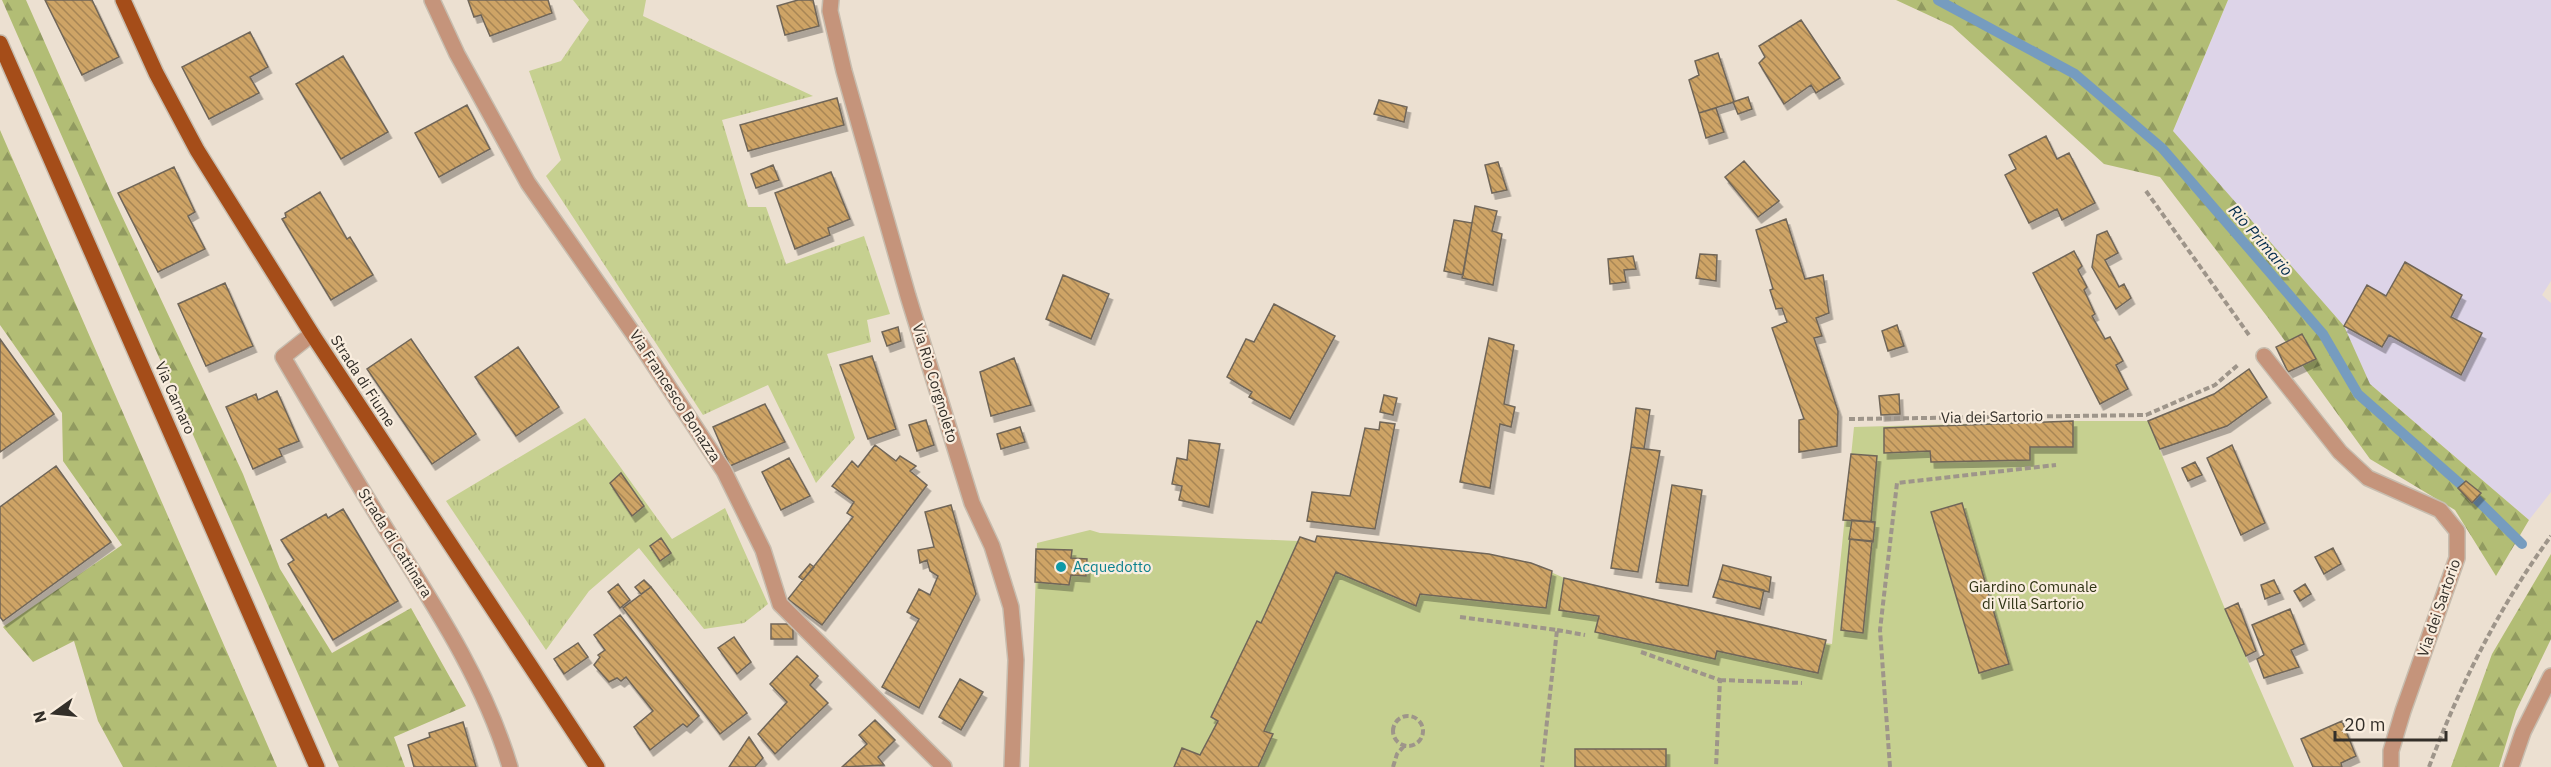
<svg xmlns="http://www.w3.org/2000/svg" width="2551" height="767" viewBox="0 0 2551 767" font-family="'IBM Plex Sans',sans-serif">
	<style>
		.education { fill: #ddd4e8 }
		.grass { fill: url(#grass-tufts) }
		.forest { fill: url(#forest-firs) }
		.green { fill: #c6d090 }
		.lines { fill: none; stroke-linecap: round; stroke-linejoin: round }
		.stream { stroke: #769cbf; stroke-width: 10 }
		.building { fill: url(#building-back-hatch); stroke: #706659; stroke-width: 1.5; filter: url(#shadow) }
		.minor-casing { stroke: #c7bdaf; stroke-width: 18 }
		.major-casing { stroke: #c7bdaf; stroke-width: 18 }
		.path { stroke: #9e958a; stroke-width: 4; stroke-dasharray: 6 3; stroke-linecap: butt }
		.minor { stroke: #c5947b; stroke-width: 15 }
		.major { stroke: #a54d19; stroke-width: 15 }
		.culture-dot { fill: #0f9aa8; stroke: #f9edde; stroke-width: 2 }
		.labels { text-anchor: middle; stroke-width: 4.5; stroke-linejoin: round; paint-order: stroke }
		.street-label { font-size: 15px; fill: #332f29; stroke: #f9edde }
		.culture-label { font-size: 15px; fill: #0d838f; stroke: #f9edde; text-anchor: start }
		.park-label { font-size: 15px; fill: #2f3314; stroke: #f9edde }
		.water-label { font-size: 16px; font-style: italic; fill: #002b4c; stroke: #f9edde }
	</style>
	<defs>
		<pattern id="grass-tufts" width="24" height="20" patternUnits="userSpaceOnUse" patternTransform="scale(1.5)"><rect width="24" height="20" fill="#c6d090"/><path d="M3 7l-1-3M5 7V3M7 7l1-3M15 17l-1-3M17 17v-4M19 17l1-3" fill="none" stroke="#abb37c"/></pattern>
		<pattern id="forest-firs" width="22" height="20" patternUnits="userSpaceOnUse" patternTransform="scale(1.5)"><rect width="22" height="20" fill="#b2bd75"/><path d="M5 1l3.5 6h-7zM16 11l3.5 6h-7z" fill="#919a60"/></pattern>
		<pattern id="building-back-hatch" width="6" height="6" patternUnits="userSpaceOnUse" patternTransform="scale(1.5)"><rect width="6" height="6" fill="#cea466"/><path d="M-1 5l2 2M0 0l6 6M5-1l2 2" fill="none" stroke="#a88654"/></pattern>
		<filter id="shadow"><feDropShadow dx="3.5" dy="6" stdDeviation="0" flood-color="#0004"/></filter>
	</defs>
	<rect width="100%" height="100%" fill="#ece0d1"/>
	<path class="education" d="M2228,0H2551V281L2542,295L2551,303V492L2529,520L2370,384L2173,131Z"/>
	<path class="grass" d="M573,0H646L643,16L813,96L722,120L748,207H766L786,264L864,236L890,314L867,320L871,342L827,354L855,438L816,483L768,385L703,415L546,176L561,160L529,71L561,61L589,20Z
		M585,418L672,539L725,508L768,604L744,623L704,629L639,548L589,591L546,650L446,501Z"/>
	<path class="forest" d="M2,0H26L112,195L243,474L280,569L332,653L411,608L466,706L394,737L405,767H339Z
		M1896,0H2228L2173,131L2344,326L2370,384L2529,520L2496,576L2455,510L2370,459L2269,319L2160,177L2104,164L1952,26Z
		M0,130L277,767H123L98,721L74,641L33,662L3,627L122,545L63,461L62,413L0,325Z
		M2551,554V639L2516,711L2499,767H2451L2492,654Z"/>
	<path class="green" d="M2073,421H2148L2225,609L2294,767H1029L1037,543L1090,530L1100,533L1298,541L1300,537L1315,542L1317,536L1489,554L1531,563L1564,578L1826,640L1825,643L1832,644L1854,427Z"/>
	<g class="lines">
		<path class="stream" d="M1938,0L2075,74L2162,148L2323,334L2358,394L2466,489L2522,544"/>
	</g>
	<path class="building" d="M45,0H92L119,57L82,75Z
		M468,0H548L552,13L490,36L481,15L474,17Z
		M798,0H813L819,26L785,35L777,6Z
		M1801,20L1840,78L1816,93L1811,85L1784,104L1759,63L1765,57L1759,46Z
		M250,32L268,67L250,77L259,93L209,119L182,67Z
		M1718,53L1734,102L1699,113L1689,80L1699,75L1695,61Z
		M343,56L388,132L341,159L296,84Z
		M1748,97L1752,109L1738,114L1733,102Z
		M837,98L844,125L748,151L740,125Z
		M1379,100L1407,107L1404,122L1374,114Z
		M467,105L490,149L439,177L415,133Z
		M1716,108L1724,132L1706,138L1699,113Z
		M2046,136L2057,159L2069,153L2095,203L2062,220L2057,209L2029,223L2005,175L2016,169L2009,155Z
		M1744,161L1779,201L1758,217L1725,177Z
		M1498,162L1507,190L1492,193L1485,165Z
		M773,165L779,180L756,188L751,174Z
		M174,167L195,212L188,216L205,249L158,272L118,193Z
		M831,172L850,219L828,228L830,235L795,249L775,193Z
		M320,192L347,239L350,237L373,275L331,300L282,219L286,217L285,213Z
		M1475,206L1497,211L1492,231L1502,234L1493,285L1462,278Z
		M1786,219L1805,279L1823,275L1829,313L1816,318L1822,336L1814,338L1838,411L1837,446L1799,452V420L1804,419L1772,328L1787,322L1782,308L1776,309L1770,290L1773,289L1756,230Z
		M1454,220L1472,223L1463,275L1444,271Z
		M2107,231L2118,253L2105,260L2119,287L2124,284L2131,298L2116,309L2092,267L2097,235Z
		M2074,251L2082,266L2078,270L2087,287L2084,290L2095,314L2092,316L2105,339L2110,337L2123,361L2116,365L2128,389L2100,404L2033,273Z
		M1700,254L1717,255L1716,281L1696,278Z
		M1633,256L1636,269L1624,270L1626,282L1610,284L1608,259Z
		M2405,262L2462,295L2451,317L2482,333L2461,375L2389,335L2382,347L2344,326L2367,285L2386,296Z
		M1063,275L1109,294L1091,339L1046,319Z
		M225,283L253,346L206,366L178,304Z
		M1274,304L1335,336L1290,419L1249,397L1252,392L1227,377L1246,339L1254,342Z
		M1897,325L1904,346L1888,351L1882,331Z
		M898,327L901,341L887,346L882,332Z
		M2302,334L2316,359L2288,372L2276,347Z
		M1489,338L1514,345L1504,404L1515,407L1511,427L1500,424L1490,488L1460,482Z
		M0,339L54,414L0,452Z
		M411,339L476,434L432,464L367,369Z
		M518,347L559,407L516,436L475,377Z
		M872,356L896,429L868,439L840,365Z
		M1014,358L1031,405L991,416L980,372Z
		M2249,369L2267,397L2227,426L2160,449L2148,421L2214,394Z
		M277,391L299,441L279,449L282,456L253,469L226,407L256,394L258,400Z
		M1899,394L1900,414L1881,415L1879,396Z
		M1384,395L1397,398L1393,415L1380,412Z
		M765,404L785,442L730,466L713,427Z
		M1636,408L1650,410L1644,449L1631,447Z
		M926,420L934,445L917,451L909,425Z
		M2073,421V447H2030V460L1931,462L1930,451L1884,453V428Z
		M1380,422L1395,424L1375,529L1307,521L1312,492L1350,496L1365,428L1379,430Z
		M1020,427L1025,442L1001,449L997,434Z
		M1189,440L1220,444L1209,507L1179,500L1182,486L1172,484L1177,458L1187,460Z
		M875,445L896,461L900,456L916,466L910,471L927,485L822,625L788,599L853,517L847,513L854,502L832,486L852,461L858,467Z
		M2232,445L2265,523L2241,535L2207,458Z
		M1631,447L1660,451L1638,572L1611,568Z
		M1851,454L1877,456L1871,522L1843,520Z
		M789,458L810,496L781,510L762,472Z
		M2195,462L2202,475L2188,481L2182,468Z
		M56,466L111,542L3,621L0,617V507Z
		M621,473L644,506L632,516L610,483Z
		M2466,481L2481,493L2472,503L2458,488Z
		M1672,485L1702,490L1688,586L1656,582Z
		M1962,503L2009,664L1979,673L1931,512Z
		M951,505L976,594L919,708L882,687L919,619L907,612L919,589L930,595L938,576L930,571L927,560L920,563L918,550L934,547L925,512Z
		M343,509L398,601L333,640L288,564L294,560L281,540L326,514L328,518Z
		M1852,520L1875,522L1873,542L1849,539Z
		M1317,536L1489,554L1531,563L1552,571L1546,608L1420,594L1416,606L1336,572L1264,731L1273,734L1258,767H1174L1182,748L1200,755L1218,721L1211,717L1257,621L1261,623L1300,537L1315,542Z
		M661,538L671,553L660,561L650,546Z
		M1850,539L1872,541L1863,633L1841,630Z
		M2333,548L2341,564L2324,574L2315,557Z
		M1036,549L1072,550L1071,558L1087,559L1086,576L1071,575L1069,585L1035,582Z
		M810,564L814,567L803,580L799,577Z
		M1723,565L1771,577L1769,592L1719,579Z
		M1564,578L1826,640L1818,673L1717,651L1715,659L1595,632L1599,616L1559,610Z
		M1719,579L1764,590L1760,609L1713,597Z
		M644,580L651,587L641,594L635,587Z
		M2274,580L2280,593L2265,599L2261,585Z
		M618,584L630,600L620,608L608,592Z
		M2305,584L2311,594L2300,601L2294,591Z
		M651,587L747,713L720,734L623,608Z
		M2238,603L2256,651L2246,656L2225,609Z
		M2290,609L2304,644L2291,650L2299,667L2264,678L2257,659L2264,655L2252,625Z
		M620,615L699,716L687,727L683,724L650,750L634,727L653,711L626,677L621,681L617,678L609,682L594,665L600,657L598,655L605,650L594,635Z
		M771,624H793V639H771Z
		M734,637L751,662L737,674L718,648Z
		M578,643L588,657L564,674L554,659Z
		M797,656L818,676L810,685L828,703L775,754L758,734L787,702L770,684Z
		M960,679L983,692L961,730L939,717Z
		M875,720L895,740L878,757L884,765L842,767L867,744L859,735Z
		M2342,721L2356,756L2341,763L2342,767H2313L2301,739Z
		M463,722L476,767H414L408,745L430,737L429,733Z
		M749,737L763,758L755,767H729Z
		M1575,749H1666V767H1575Z"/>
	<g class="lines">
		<defs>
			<path id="minor" d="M432,0L457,54L528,183L637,339L724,471L763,550L780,604L944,767
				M831,0L830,11L844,71L908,296L972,503L992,546L1011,607L1016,660L1012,767
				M312,334L283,357C317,415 351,473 386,529C434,605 484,680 510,767
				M2264,356L2340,452L2368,478L2440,510L2457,531V558L2403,711L2391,751V767
				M2511,767L2523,732L2551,676"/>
			<path id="major" d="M123,0L156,73L197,150L312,334L597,767
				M0,43L317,767"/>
		</defs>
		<use href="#minor" class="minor-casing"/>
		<use href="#major" class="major-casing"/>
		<path class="path" d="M2146,191L2249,335
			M1849,419L2146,415L2215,385L2239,364
			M1460,617L1557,630L1542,767
			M1557,630L1585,635
			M1641,652L1720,680L1716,767
			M1720,680L1802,683
			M1393 731a15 15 0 1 1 30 0a15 15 0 1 1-30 0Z
			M1393,767L1397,754L1404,746
			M1890,767L1880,630L1897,483L2056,465
			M2429,767C2460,685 2499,607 2551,536"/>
		<use href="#minor" class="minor"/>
		<use href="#major" class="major"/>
	</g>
	<circle class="culture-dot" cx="1061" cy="567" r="6"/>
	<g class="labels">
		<g class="street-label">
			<text transform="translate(363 381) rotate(57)" y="5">Strada di Fiume</text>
			<text transform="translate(935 383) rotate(73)" y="5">Via Rio Corgnoleto</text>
			<text transform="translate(675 396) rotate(57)" y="5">Via Francesco Bonazza</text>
			<text transform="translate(175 398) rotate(66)" y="5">Via Carnaro</text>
			<text transform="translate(1992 417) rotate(-1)" y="5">Via dei Sartorio</text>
			<text transform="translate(395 543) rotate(58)" y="5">Strada di Cattinara</text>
			<text transform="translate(2439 608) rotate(-71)" y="5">Via dei Sartorio</text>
		</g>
		<g class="culture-label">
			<text x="1073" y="572">Acquedotto</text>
		</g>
		<g class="park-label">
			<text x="2033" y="592">Giardino Comunale<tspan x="2033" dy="17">di Villa Sartorio</tspan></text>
		</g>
		<g class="water-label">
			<text transform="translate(2261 240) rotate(49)" y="6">Rio Primario</text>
		</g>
	</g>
	<g transform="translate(54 713) rotate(255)" stroke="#f9edde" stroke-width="4.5" paint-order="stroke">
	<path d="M0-4.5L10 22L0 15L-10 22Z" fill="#332f29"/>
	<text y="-9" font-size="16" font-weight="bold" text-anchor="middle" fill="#332f29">N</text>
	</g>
	<path d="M2335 731v9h111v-9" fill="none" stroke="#332f29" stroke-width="3"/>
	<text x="2344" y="731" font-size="18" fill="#332f29" stroke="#f9edde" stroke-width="4.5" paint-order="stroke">20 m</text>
</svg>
